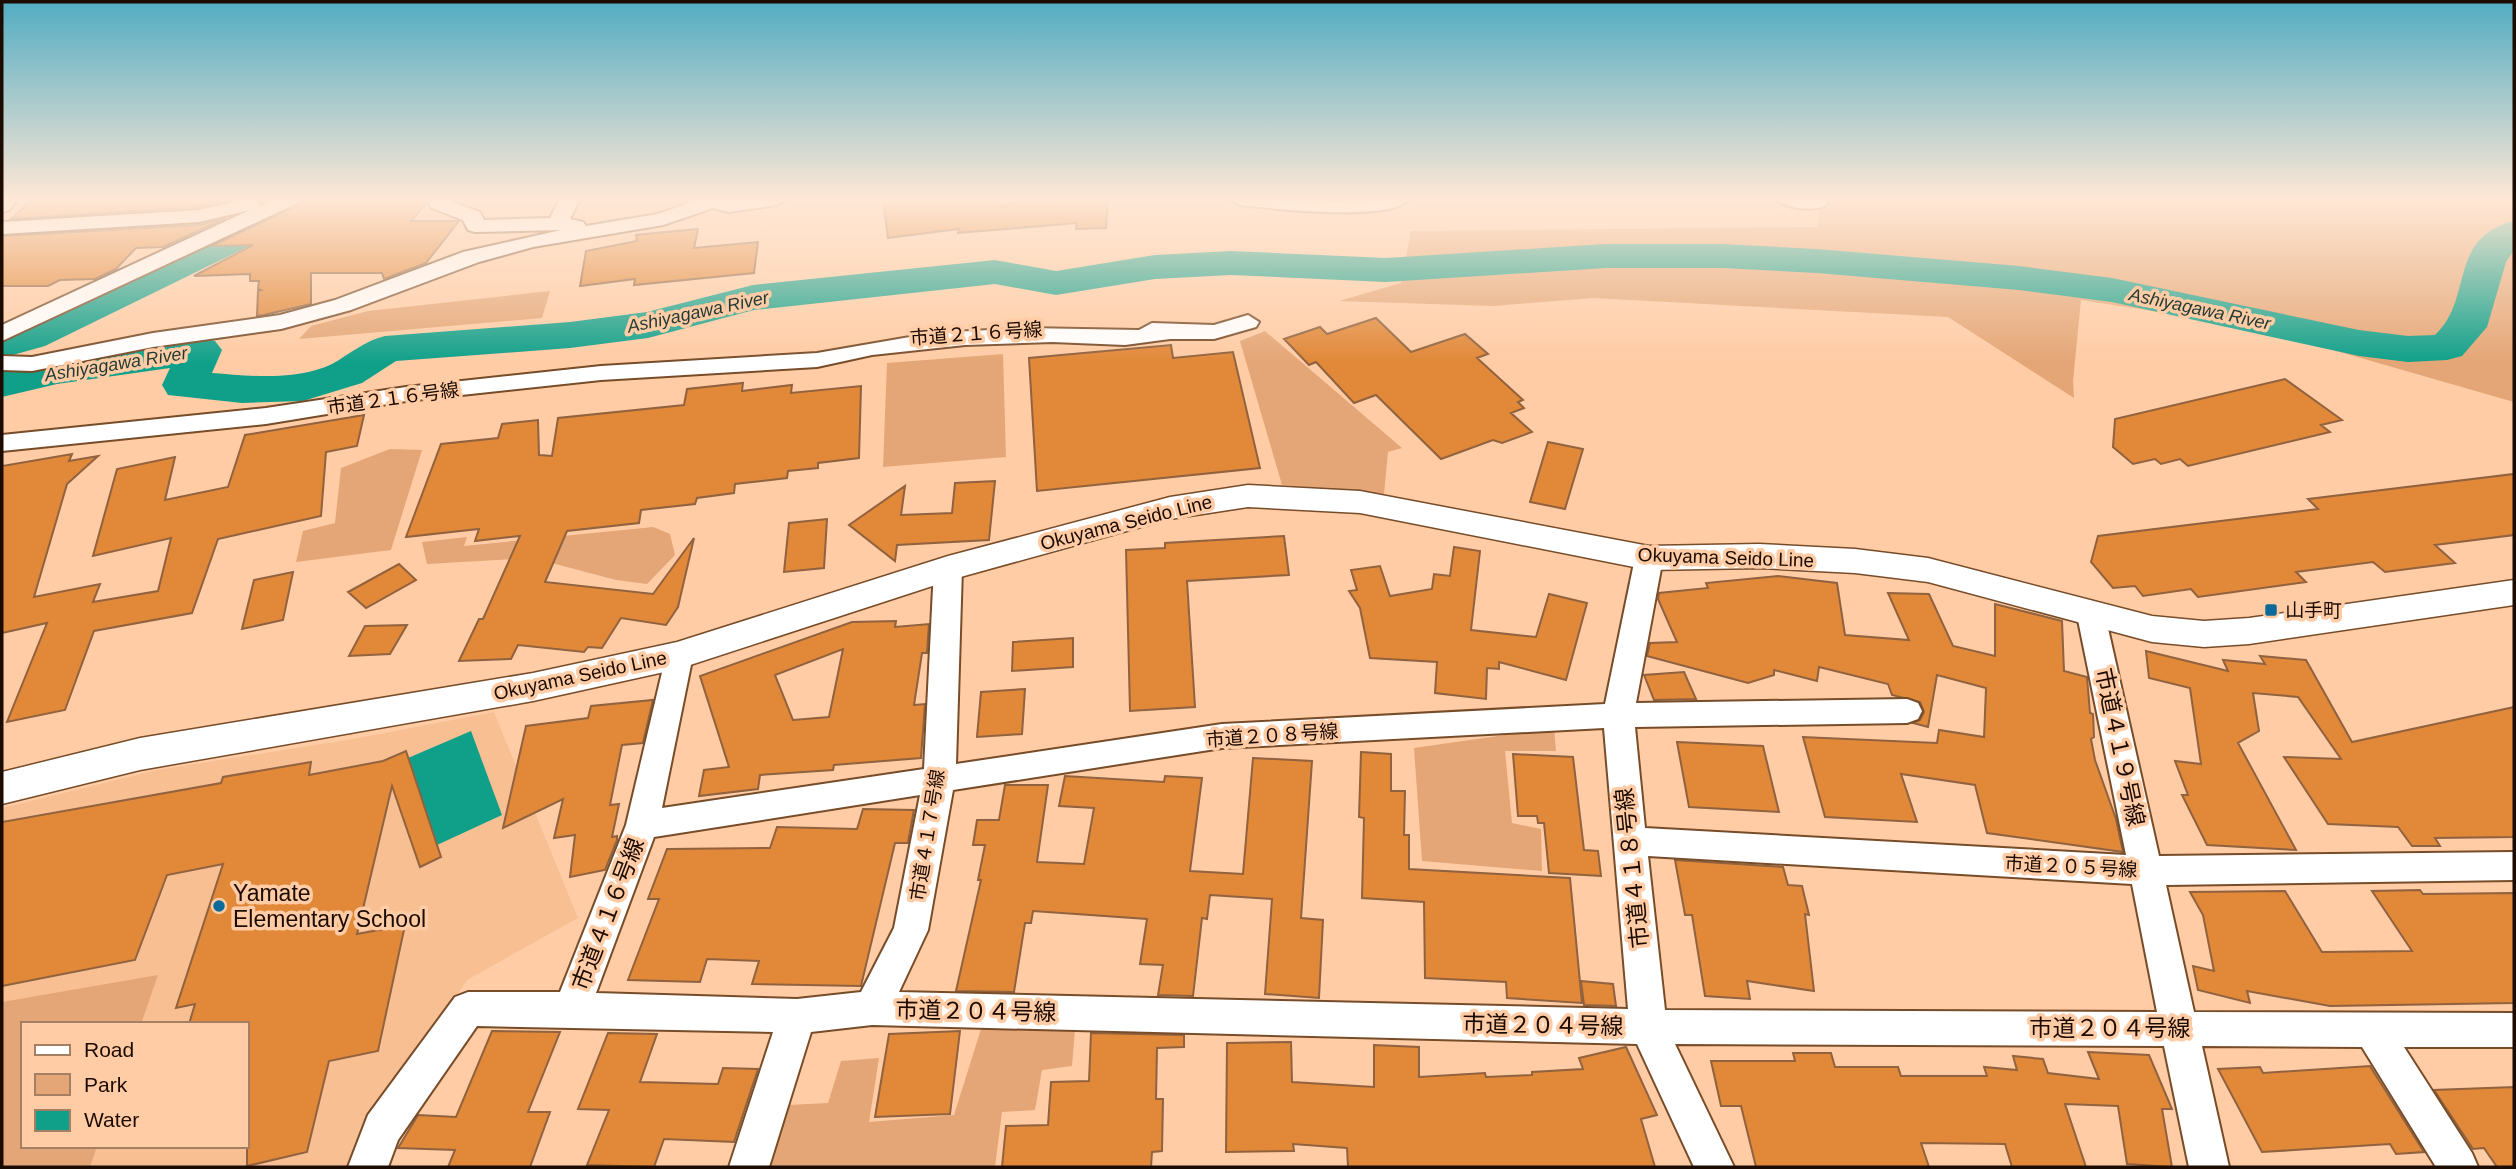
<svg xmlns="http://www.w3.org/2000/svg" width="2516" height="1169" viewBox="0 0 2516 1169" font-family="Arial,'Noto Sans JP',sans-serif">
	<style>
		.built { fill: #f8bf93; fill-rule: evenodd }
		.green { fill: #e4a676 }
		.water { fill: #10a08a }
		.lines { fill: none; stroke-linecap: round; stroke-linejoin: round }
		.river { fill: #10a08a; fill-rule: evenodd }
		.building { fill: #e18839; stroke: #90623f; stroke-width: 2; fill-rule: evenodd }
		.minor-casing { stroke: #774c29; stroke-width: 4 }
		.major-casing { stroke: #774c29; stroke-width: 3 }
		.minor { fill: #fff; fill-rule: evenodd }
		.major { fill: #fff; fill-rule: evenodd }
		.poi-dot { fill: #0b6a99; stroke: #ffcca5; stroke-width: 2.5 }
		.labels { text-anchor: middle; stroke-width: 7; stroke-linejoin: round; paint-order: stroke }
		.far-water-label { font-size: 18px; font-style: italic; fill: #1f3a34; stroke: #ffcca5 }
		.street-label { font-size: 19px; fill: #1c0b01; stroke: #ffcca5 }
		.poi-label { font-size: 19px; fill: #1c0b01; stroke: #ffcca5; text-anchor: start }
		.near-street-label { font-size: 23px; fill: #1c0b01; stroke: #ffcca5 }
		.near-poi-label { font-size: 23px; fill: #1c0b01; stroke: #ffcca5; text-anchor: start }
	</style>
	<rect width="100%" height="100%" fill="#ffcca5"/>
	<path class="built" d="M494,712L578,918L467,980L372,1128L357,1167H2V808L157,770L353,739ZM23,1024H247V1146H23Z"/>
	<path class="green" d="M1808,199H2514V402L2249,326L2081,300L2073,381L2074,398L1948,317L1593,298L1493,306L1339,301L1401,283L1411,231L1818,227L1819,201Z
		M550,291L542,318L299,339L311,326L368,311Z
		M1265,331L1402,448L1388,452L1384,494L1282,485L1240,341Z
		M1003,354L1006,457L883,467L887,363Z
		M390,449L422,450L391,550L296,562L303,531L335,523L341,468Z
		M653,527L670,534L675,555L647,584L616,580L533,558L427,564L422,542L467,537L464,546Z
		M1554,728L1556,751H1505L1512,823L1541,829L1542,871L1422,861L1414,748Z
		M158,975L141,1024H23V1146H97L90,1167H2V1002Z
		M981,1029H1075L1072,1066L1042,1070L1035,1110L1002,1112L995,1167H770L788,1105L828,1103L841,1061L879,1058L869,1122L954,1115Z"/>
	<path class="water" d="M471,731L502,815L437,845L408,758Z"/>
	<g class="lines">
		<path class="river" d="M286,199H335L329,207L45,346L2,358V332Z
			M2514,221V250L2506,262L2487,327L2462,356L2447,360L2408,362L2359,356L2112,302L2019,290L1817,273L1723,268H1606L1386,282L1231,275L1155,279L1056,295L995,284L754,310L648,338L570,348L396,361L362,383L303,401L242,403L168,395L162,385L170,368L57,384L2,397V369L57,358L200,337L215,341L222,350L212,373C249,376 297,381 332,364C350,354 364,341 385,336L570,322L647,312L753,285L995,260L1056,271L1155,255L1231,251L1386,258L1606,244H1723L1817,249L2019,266L2112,278L2359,330L2408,336L2435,335C2474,299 2447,238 2514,221Z"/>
	</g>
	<path class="building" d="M33,199H236L199,207L11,219Z
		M304,199H430L411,221H459L426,263L384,279L382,273H311V304L264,315L257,316L258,291L261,290L258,289L259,281H250V274L194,276L253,245L212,246L299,205Z
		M883,199H997L998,205L1061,199H1108L1106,228L1076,229L1077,223L958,233L959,229L888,238Z
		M226,218L163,247L136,248L116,269L95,279L60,280L48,286H2V236L199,225Z
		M698,229L694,248L758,242L754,273L634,285L635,279L580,286L586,251L637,241L636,235Z
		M1376,318L1411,352L1465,334L1488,354L1477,358L1523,400L1518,402L1524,408L1511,413L1532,432L1502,443L1493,440L1441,459L1376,395L1354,403L1316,362L1309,365L1284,339L1320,327L1327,334Z
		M1171,345L1173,358L1233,352L1260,468L1037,491L1029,358Z
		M2285,379L2342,420L2321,425L2330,432L2188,466L2180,459L2161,464L2155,459L2133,464L2113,447L2115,419Z
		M743,383L742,391L792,385L791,393L861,386L859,458L818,463V468L788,471L787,478L735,484L734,493L697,498L695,504L641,510L639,523L567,531L545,582L653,594L694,538L678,607L666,625L621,618L602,648L588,647L584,652L518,645L511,659L459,661L479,619H483L520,536L475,541L479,529L406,537L441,444L498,438L502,424L538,420L539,455L552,456L558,418L684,405L687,389Z
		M364,415L357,446L326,452L321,516L218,539L192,613L94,631L65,710L7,722L47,623L2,633V466L72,454L69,461L98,456L67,484L34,597L100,584L93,602L158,591L171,538L93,556L117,469L175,457L165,500L228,487L245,435Z
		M1548,442L1583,449L1565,509L1530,502Z
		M2514,474V535L2435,545L2455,563L2385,572L2373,562L2296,572L2306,582L2198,597L2191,589L2143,596L2135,586L2113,588L2091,562L2098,536L2318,509L2308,499Z
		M995,481L989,540L897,545L895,561L849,525L905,486L901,515L952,513L955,483Z
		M827,519L824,568L784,572L789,523Z
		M1284,536L1289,575L1187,581L1195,707L1130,711L1126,550L1165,548V543Z
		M1454,547L1480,551L1471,630L1536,637L1549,594L1587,603L1566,680L1499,662V669L1487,668L1486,699L1435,693L1437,662L1370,658L1360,608L1349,591L1357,590L1351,570L1380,566L1390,596L1432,589L1434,574L1450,576Z
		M399,564L416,580L366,608L348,592Z
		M293,572L283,620L242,629L254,580Z
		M1778,576L1837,583L1845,635L1909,640L1888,593L1929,594L1953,646L1995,656V604L2062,621L2064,671L2087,677L2090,713L2093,714L2094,737L2091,739L2095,760L2116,819L2123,852L1987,833L1975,785L1901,774L1917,822L1825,817L1803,737L1937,743L1939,730L1984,737L1986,688L1937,675L1928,727L1913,723L1920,720L1924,712L1920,702L1892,695L1888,684L1819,667L1817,681L1774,670V675L1748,683L1647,656L1650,643L1677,642L1658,599L1659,593L1708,588L1706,583Z
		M896,621L895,627L929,624L927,653H922L914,705L925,704L921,758L834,765L833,770L760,775L758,789L699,796L704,770L729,767L700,676L852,622ZM843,649L829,717L793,720L775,675Z
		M407,625L390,654L349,656L365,626Z
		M1073,638V667L1012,671L1013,642Z
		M2146,651L2228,671L2223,660L2265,664L2260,656L2306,660L2352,742L2514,707V837L2435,838L2440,846H2412L2398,827L2328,824L2284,757L2341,759L2298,697L2253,693L2259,731L2238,743L2296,850L2207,845L2182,795H2188L2175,761L2201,764L2190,688L2149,678Z
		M1684,672L1696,699L1654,700L1644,675Z
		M1025,689L1022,734L977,737L981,692Z
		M653,700L643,743L622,745L610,805L619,804L612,837L617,836V840L605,870L570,877L575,835L554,838L563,799L503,828L526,726L588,718L591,706Z
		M1677,742L1763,746L1779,812L1689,807Z
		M406,751L441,857L420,867L392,786L357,934L405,925L378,1051L329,1061L307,1152L247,1166V1024H189L195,1004L176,1008L223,864L167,875L135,960L2,986V822L221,783L223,777L311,762L309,775L383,761Z
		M1361,752L1391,754V791H1405L1404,835H1409V869L1570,878L1582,1003L1507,998L1506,982L1425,978L1424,902L1362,898L1364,818L1359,817Z
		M1513,754L1573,757L1584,850L1598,851L1601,876L1549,873L1544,823H1538L1537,816H1518Z
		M1253,758L1312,761L1301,918L1323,920L1319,998L1265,994L1272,899L1210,895L1207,919L1202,918L1193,996L1158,995L1163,965L1140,964L1147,919L1033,911L1031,923H1025L1014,992L956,991L981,880H978L985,845H973L977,820H999L1005,785H1048L1037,862L1084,864L1094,808L1059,806L1065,776L1164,782L1165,776L1202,778L1190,871L1243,874Z
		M863,809L914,810L908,843H895L861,986L752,984L759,961L707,959L700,982L628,980L659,899H648L667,849L770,848L777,827L857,829Z
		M1675,860L1783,867L1788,885L1802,886L1809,915L1805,914L1814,991L1747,981L1750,999L1705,996L1692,915H1685Z
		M2420,890L2423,894L2514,893V1003L2330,1006L2247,991L2250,1003L2198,990L2193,966L2214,971L2203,915L2190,892L2285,891L2322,952L2412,951L2372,891Z
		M1581,981L1613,984L1616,1006L1584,1005Z
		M492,1031L560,1032L528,1112H550L530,1167H448L455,1150L398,1148L418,1115L456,1117Z
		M960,1031L950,1114L875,1117L889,1034Z
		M608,1033L657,1034L640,1082L718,1084L723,1068L758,1069L734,1142L664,1139L654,1167L587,1165L609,1110L578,1109Z
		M1091,1033L1184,1035V1047L1157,1048L1156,1099H1163L1162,1151L1152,1152L1151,1167H1002L1006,1126L1048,1125L1051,1082L1089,1081Z
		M1291,1042L1292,1082L1374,1087V1045L1419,1047V1077L1485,1073L1486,1077L1532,1075V1072L1583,1069L1579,1058L1626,1047L1657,1115L1641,1119L1655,1167H1348L1347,1148L1293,1144L1294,1151L1226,1152L1227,1043Z
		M2088,1052L2149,1055L2172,1109H2162L2172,1167L2127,1164L2118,1106L2065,1104L2086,1167H2012L2005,1144L1921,1143L1929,1167H1756L1741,1106H1721L1711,1061H1795L1793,1053H1831L1835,1067H1898L1901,1076H1987L1984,1067L2017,1070L2013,1056L2043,1059L2048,1073L2099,1079Z
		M2370,1066L2424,1152L2396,1154L2390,1144L2262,1152L2218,1069L2260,1067L2263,1073Z
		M2514,1087V1167H2497L2484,1148L2473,1149L2434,1090Z"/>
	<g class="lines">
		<defs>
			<path id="minor" d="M2,199H18L9,210L2,212Z
				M247,199L258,200L260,206L275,199H301L298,203L2,341V325L250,210L199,222L2,234V222L199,210Z
				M433,199H454L452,202L480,212L484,220L550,218L560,199H580L570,219L583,222L586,226L658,214L700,199H787L777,205L729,212L713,208L663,225L533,247L479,262L351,310L281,329L153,347L32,371L2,370V356L32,357L153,333L280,315L335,300L463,252L561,230L475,232L468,230L463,220L432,208L429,204Z
				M1229,199L1339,202L1409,199C1392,223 1269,208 1239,205Z
				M1776,199H1825L1828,203C1819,213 1785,209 1776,199Z
				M1248,315L1259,322L1256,327L1214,339H1170L1125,345L1052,342L965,345L872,355L817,367L601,380L406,401L266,424L2,451V435L266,408L406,387L601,366L817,353L933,333L1025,328L1139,330L1152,323L1214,325Z
				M1649,548L1659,551L1663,558L1636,703L1907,699L1918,703L1922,711L1918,719L1907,723L1635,727L1645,828L2126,855L2077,615L2081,608L2091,605L2101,608L2105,615L2159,856L2514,852V880L2166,885L2194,1012L2514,1013V1047H2404L2472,1153L2478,1167H2436L2362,1047L2202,1046L2229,1167H2189L2164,1046L1675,1044L1734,1167H1694L1637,1044L872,1025L811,1032L769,1167H729L773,1032L477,1026L398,1140L388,1167H348L368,1115L455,997L468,992H560L626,825L668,647L678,644L688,647L693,655L662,808L924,769L934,568L938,561L948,558L958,561L962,568L956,764L1222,724L1605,704L1635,558L1639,551ZM1604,728L1628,1009L899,992L928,930L953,790L1222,748ZM920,795L894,928L861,992L797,999L596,993L654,837ZM1648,856L2132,884L2157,1012L1665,1010Z"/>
			<path id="major" d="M1248,485L1360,491L1649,546L1759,544L1855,549L1928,558L2152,616L2204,621L2249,618L2514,580V605L2249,644L2204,647L2152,642L1928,582L1855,573L1759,568L1649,570L1360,513L1248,507L1170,519L957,578L678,669L533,701L140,770L2,804V772L140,738L533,673L677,642L948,556L1170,497Z"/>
		</defs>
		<use href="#minor" class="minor-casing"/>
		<use href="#major" class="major-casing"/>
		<use href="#minor" class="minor"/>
		<use href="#major" class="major"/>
	</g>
	<linearGradient id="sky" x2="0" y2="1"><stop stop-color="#51acc2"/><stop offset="0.55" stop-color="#ffe8d6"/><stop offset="1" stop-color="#ffe8d6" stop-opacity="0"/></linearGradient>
	<rect width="2516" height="362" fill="url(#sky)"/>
	<g class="poi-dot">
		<rect x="2264" y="603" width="14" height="14" rx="3.5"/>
		<circle cx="219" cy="906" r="7"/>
	</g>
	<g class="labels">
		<g class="far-water-label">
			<text transform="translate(2200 309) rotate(12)" y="6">Ashiyagawa River</text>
			<text transform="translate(698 312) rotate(-12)" y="6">Ashiyagawa River</text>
			<text transform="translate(116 364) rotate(-9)" y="6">Ashiyagawa River</text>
		</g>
		<g class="street-label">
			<text transform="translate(976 333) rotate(-4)" y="7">市道２１６号線</text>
			<text transform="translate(393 398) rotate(-8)" y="7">市道２１６号線</text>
			<text transform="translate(1126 522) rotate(-14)" y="7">Okuyama Seido Line</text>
			<text transform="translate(1726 557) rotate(2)" y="7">Okuyama Seido Line</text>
			<text transform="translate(580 675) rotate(-12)" y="7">Okuyama Seido Line</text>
			<text transform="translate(1272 735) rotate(-4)" y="7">市道２０８号線</text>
			<text transform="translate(927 835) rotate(-81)" y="7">市道４１７号線</text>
			<text transform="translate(2071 866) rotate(3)" y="7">市道２０５号線</text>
		</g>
		<g class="poi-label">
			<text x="2285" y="617">山手町</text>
		</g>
		<g class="near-street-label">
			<text transform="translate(2120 747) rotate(78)" y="8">市道４１９号線</text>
			<text transform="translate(1632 868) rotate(-96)" y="8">市道４１８号線</text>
			<text transform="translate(608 914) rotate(-69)" y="8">市道４１６号線</text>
			<text transform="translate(976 1011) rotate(1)" y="8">市道２０４号線</text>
			<text transform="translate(1543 1025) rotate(1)" y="8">市道２０４号線</text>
			<text x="2110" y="1036">市道２０４号線</text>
		</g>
		<g class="near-poi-label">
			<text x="233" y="901">Yamate<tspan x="233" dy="26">Elementary School</tspan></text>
		</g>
	</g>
	<rect width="2516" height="1169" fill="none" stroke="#1c0b01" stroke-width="7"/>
	<rect x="21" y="1022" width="228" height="126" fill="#ffcca5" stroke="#a47f63" stroke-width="2"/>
	<rect x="35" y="1045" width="35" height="10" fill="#ffffff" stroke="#a47f63" stroke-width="2"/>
	<text x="84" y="1057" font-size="21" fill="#1c0b01">Road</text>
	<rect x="35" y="1074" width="35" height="21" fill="#e4a676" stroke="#a47f63" stroke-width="2"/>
	<text x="84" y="1092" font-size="21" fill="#1c0b01">Park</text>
	<rect x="35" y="1110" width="35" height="21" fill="#10a08a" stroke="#a47f63" stroke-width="2"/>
	<text x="84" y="1127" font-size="21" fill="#1c0b01">Water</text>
</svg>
